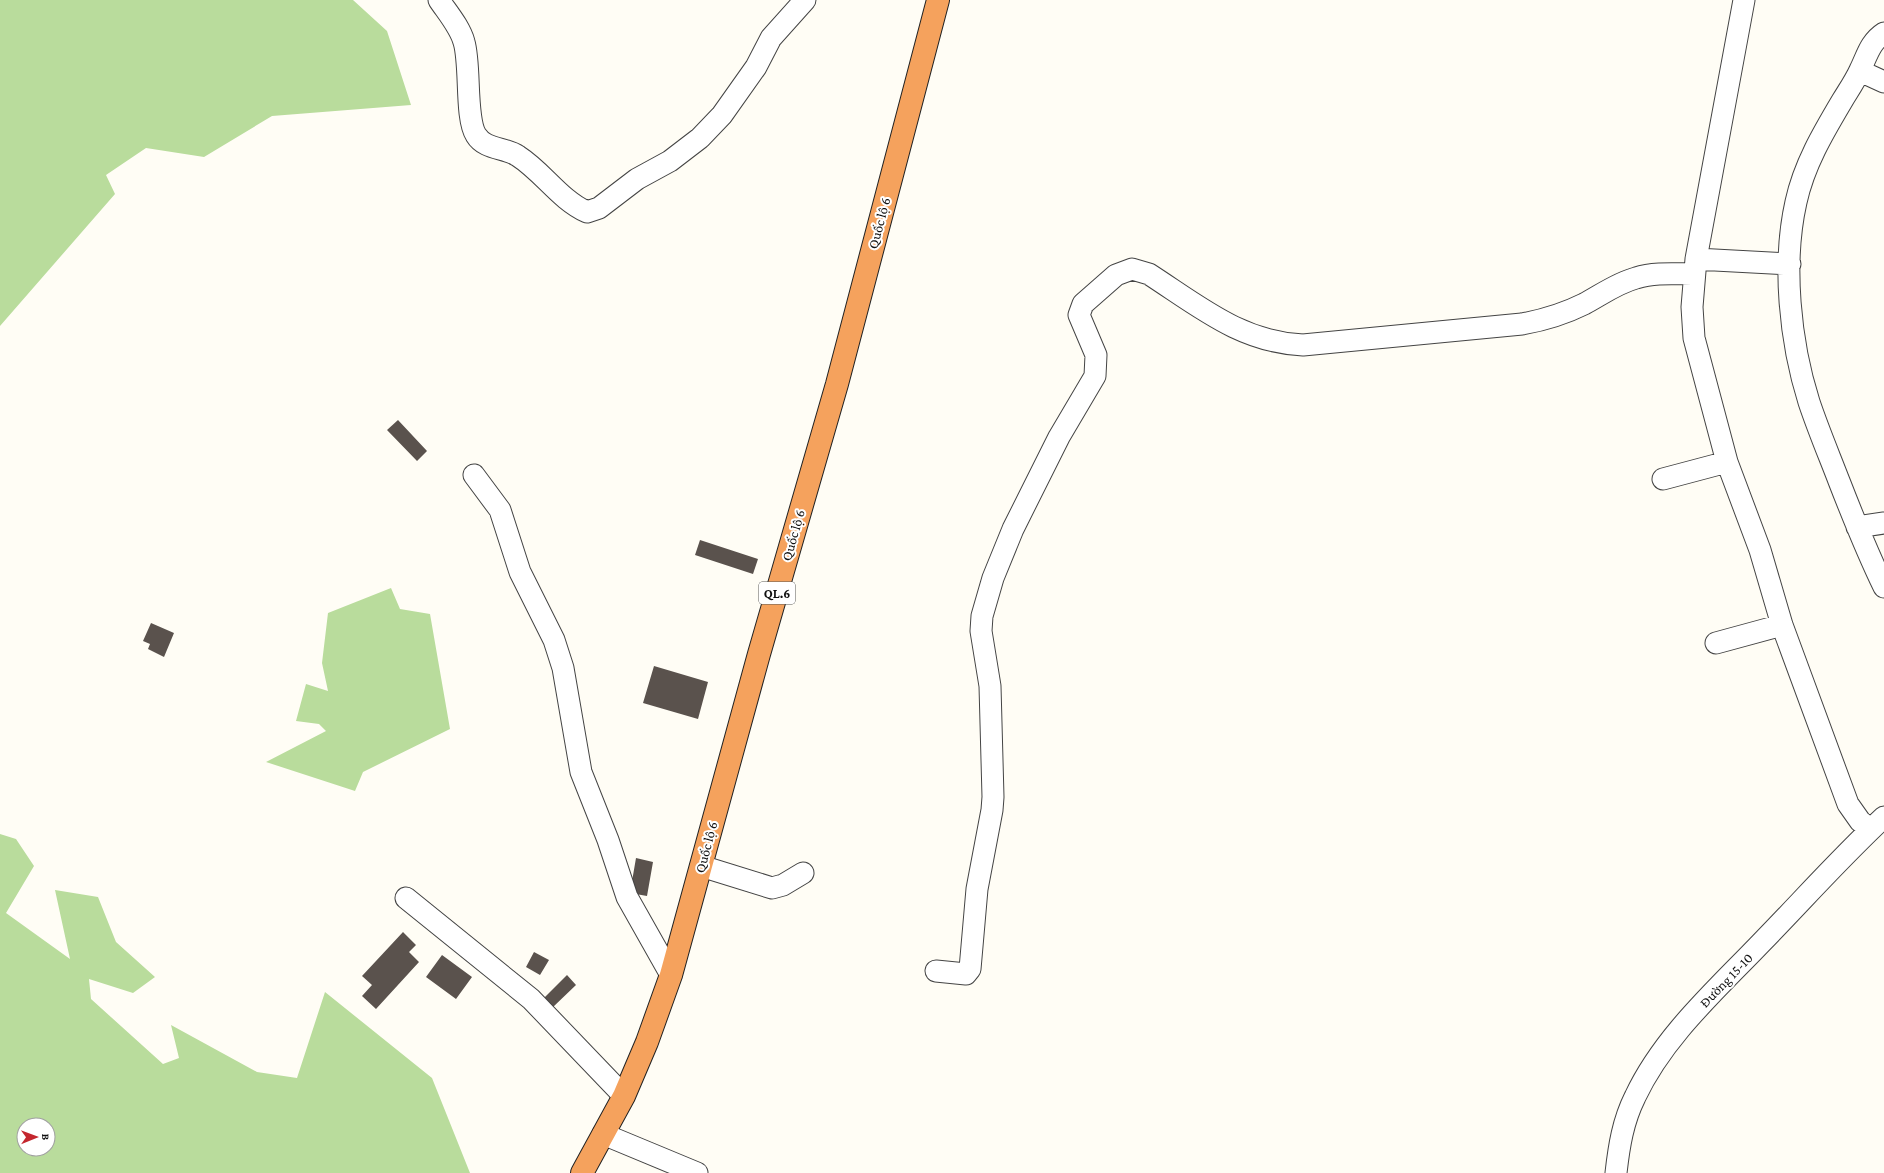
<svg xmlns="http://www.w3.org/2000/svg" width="1884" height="1173" viewBox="0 0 1884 1173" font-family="'Crimson Pro',serif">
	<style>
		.forest { fill: #b9dc9c; fill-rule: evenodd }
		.building { fill: #5a524d }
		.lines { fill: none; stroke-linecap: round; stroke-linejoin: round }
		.minor-casing { stroke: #444; stroke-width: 23 }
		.highway-casing { stroke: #222; stroke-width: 24 }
		.minor { stroke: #fff; stroke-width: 21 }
		.highway { stroke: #f5a25d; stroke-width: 22 }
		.labels { text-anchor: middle; stroke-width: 4; stroke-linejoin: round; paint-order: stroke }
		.shield { fill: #fff; stroke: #585858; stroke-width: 1 }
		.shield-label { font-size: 13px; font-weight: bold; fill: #111 }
		.street-label { font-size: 14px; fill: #111; stroke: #fff }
	</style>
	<rect width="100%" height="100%" fill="#fffdf5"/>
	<path class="forest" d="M0,0H353L387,31L411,105L272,116L204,157L146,148L106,175L115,194L0,326Z
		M391,588L400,609L430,614L450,729L363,772L355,791L266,762L326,731L319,724L296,721L306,684L328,691L322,663L328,613Z
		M0,834L16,839L34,866L6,913L70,959L55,890L98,897L116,942L155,977L133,993L89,979L91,999L163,1064L179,1058L171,1025L257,1072L297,1078L325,992L432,1078L470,1173H0ZM24,1125H48V1149H24Z"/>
	<path class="building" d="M398,420L427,451L417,461L387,430Z
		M700,540L758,559L753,574L695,555Z
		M151,623L174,633L164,657L148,649L150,644L143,641Z
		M654,666L708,682L698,719L643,703Z
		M636,858L653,862L647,896L630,893Z
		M403,932L416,945L409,952L419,962L376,1009L362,996L372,985L362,976Z
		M534,952L549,960L540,975L526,967Z
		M442,955L472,977L456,999L426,977Z
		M567,975L576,985L552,1008L543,999Z"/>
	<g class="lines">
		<defs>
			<path id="minor" d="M439,0C447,12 460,27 464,42C471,65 465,118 476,135C485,150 505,147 518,156C543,172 560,200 587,212L599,208L637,179L670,161L700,138L722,115L756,67L771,38L805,0
				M1744,0L1696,259L1692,307L1694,338L1727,462L1760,550L1782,625L1848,804L1860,821L1870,829
				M1884,33C1870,42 1867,56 1860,70C1855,81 1848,91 1842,101C1823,133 1804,165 1796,202C1782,264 1790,342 1809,402C1818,429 1829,455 1839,481C1853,517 1867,552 1884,587
				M1860,71L1884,82
				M1696,259L1790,264
				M474,475L500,510L520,572L554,640L563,668L581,772L608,840L627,897L671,975
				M1663,479L1727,462
				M1857,527L1884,523
				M1716,643L1782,625
				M701,866L772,888L783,885L803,873
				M406,898L531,999L624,1096
				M936,971L966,974L970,969L977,889L992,810L993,797L990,686L981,631L982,616L993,578L1013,529L1059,437L1095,376L1096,355L1079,315L1083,304L1116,275L1132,269L1149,274C1200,307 1241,342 1303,345L1522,324C1544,320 1564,314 1584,304C1601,295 1617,283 1636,278C1655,272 1675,274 1694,274
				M603,1134L697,1173
				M1616,1173C1619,1146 1623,1121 1635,1097C1663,1037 1716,990 1761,943C1802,901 1841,857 1884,817"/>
			<path id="highway" d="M582,1173L624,1096L647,1042L671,975L759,654L837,384L938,0"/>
		</defs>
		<use href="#minor" class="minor-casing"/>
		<use href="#highway" class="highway-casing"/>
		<use href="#minor" class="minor"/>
		<use href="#highway" class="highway"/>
	</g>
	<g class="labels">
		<rect class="shield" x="759" y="582" width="36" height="22" rx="3"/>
		<g class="shield-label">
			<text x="777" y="598">QL.6</text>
		</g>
		<g class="street-label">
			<text transform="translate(879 223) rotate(-75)" y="5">Quốc lộ 6</text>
			<text transform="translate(793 535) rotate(-74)" y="5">Quốc lộ 6</text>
			<text transform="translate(706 847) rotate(-75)" y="5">Quốc lộ 6</text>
			<text transform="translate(1726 980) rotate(-46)" y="5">Đường 15-10</text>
		</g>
	</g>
	<g transform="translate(36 1137) rotate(89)"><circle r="19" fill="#ffffff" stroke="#a0a0a0"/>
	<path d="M0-3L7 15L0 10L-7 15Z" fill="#c4262e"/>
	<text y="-6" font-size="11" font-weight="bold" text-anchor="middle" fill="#111111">B</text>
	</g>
</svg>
